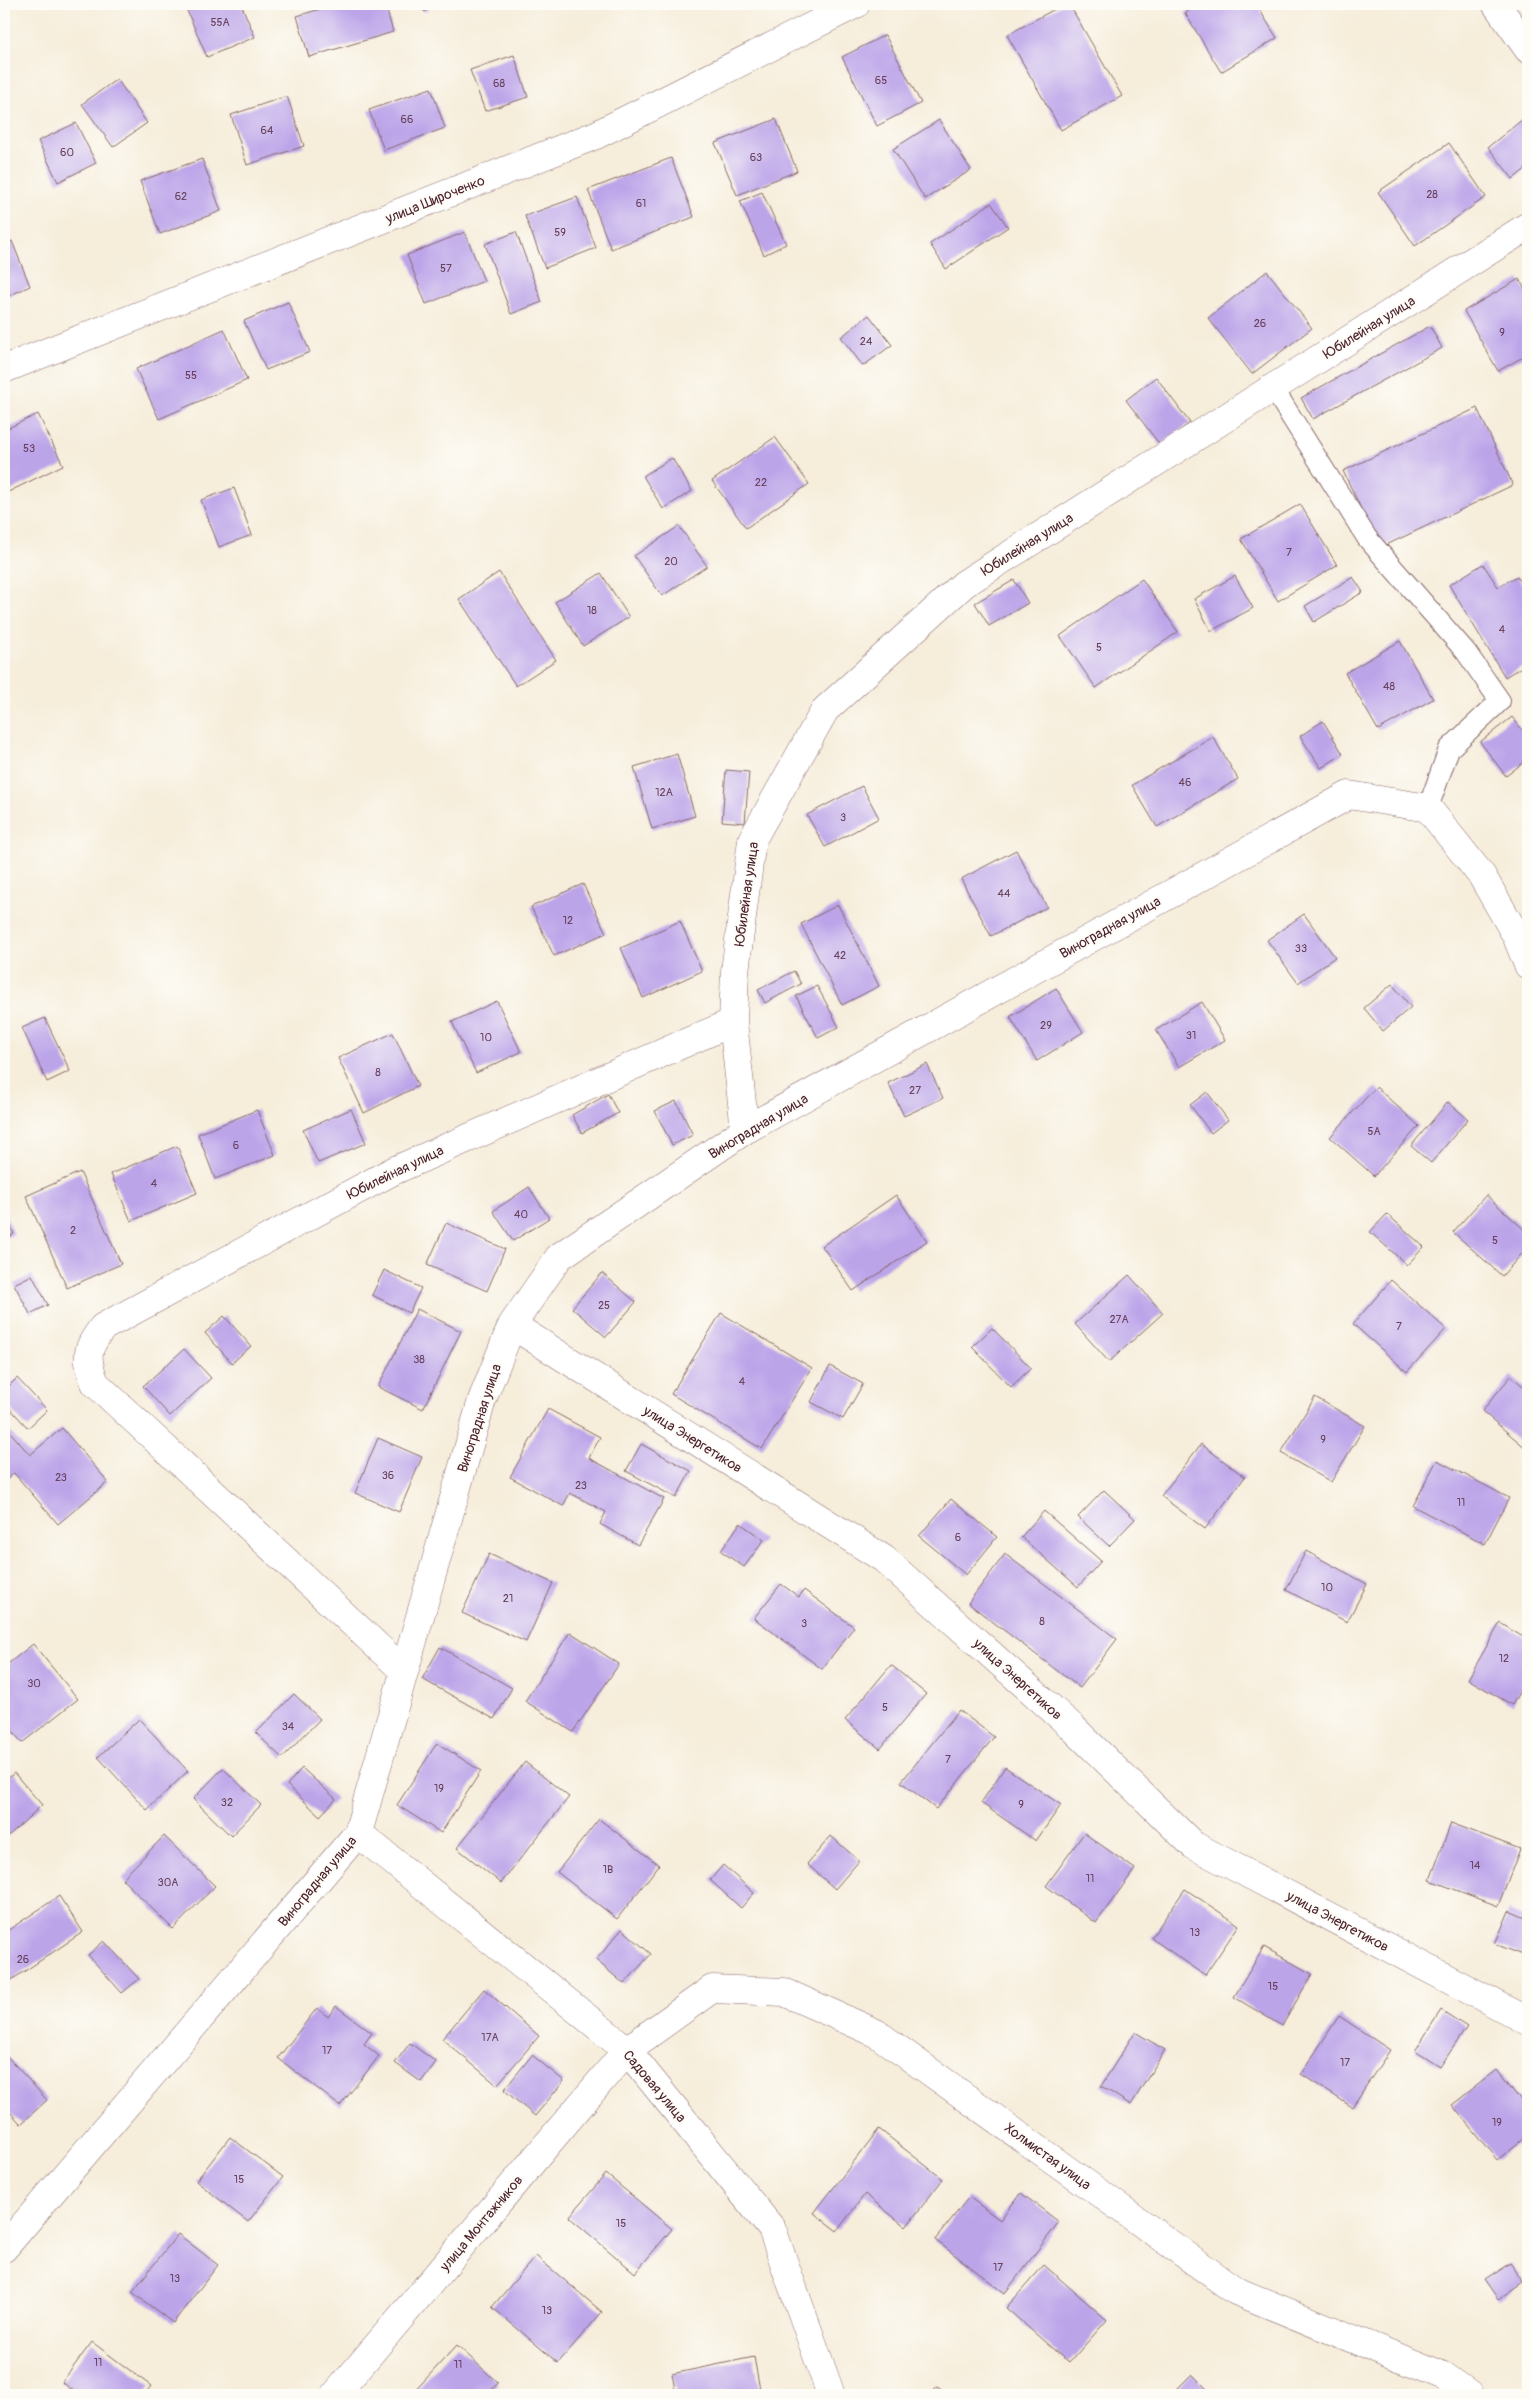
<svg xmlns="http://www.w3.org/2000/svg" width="1532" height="2399" viewBox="0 0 1532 2399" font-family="Pangolin,sans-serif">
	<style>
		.building { fill: #bca4e9 }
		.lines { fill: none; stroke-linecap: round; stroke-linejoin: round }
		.service-casing { stroke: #866768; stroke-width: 22 }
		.minor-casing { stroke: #866768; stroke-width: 29 }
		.service { stroke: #fff; stroke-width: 20 }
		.minor { stroke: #fff; stroke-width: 28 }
		.labels { text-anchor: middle; stroke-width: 4.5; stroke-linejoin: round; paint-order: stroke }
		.number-label { font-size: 11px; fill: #66405a }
		.street-label { font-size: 14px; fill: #4a1f2b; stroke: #fdfcf7 }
	</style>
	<rect width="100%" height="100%" fill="#fdfcf7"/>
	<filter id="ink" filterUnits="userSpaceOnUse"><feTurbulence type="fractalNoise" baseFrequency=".02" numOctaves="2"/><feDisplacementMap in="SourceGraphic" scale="10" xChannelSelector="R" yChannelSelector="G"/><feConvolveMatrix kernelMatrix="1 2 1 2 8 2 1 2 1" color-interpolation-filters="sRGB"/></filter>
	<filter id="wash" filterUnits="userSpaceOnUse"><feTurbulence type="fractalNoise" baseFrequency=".0096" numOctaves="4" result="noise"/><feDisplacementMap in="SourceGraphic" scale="20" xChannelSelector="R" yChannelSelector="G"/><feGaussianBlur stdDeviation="1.12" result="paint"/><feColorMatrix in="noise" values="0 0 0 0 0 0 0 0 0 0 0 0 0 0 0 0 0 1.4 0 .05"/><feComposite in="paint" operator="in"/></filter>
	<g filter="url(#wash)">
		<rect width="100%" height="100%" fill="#f6edda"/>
		<g id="blocks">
			<path class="building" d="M191,4H241L255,37L207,57L185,6Z
				M337,4H385L393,32L309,57L297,16Z
				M417,4H433L425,12Z
				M1064,4H1069L1122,96L1061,130L1007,35Z
				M1201,4H1256L1277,38L1221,72L1185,13Z
				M885,35L921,103L877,126L842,57Z
				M514,55L528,97L485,111L470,70Z
				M117,79L147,123L113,147L82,104Z
				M431,88L445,128L384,150L369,110Z
				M287,96L304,146L247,165L231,115Z
				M1528,115V167L1513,179L1488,147Z
				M776,119L797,171L737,195L715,143Z
				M939,120L971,170L925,199L893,149Z
				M76,123L96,163L58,182L38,141Z
				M1449,143L1486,197L1415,246L1378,192Z
				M671,158L694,217L611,249L588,190Z
				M202,159L221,211L160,234L140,181Z
				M762,192L786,244L764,255L740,201Z
				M577,197L596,248L545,268L525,216Z
				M991,203L1008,227L946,269L930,244Z
				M465,232L484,281L426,304L407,255Z
				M516,232L542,302L511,314L485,244Z
				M12,241L30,286L4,298V244Z
				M1267,271L1312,328L1252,374L1208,318Z
				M1519,279L1528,294V354L1498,371L1464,311Z
				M288,302L310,352L266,370L244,321Z
				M869,315L892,345L863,366L841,337Z
				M1430,326L1442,348L1313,419L1301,398Z
				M224,329L247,380L159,419L136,369Z
				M1156,377L1190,423L1160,445L1126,400Z
				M1477,408L1513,485L1380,548L1343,471Z
				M38,414L63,465L4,494V430Z
				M775,437L809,484L746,528L712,481Z
				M672,458L692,491L663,509L643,476Z
				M234,488L252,535L219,547L201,500Z
				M1300,504L1337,565L1278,601L1241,539Z
				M679,526L707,566L662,596L634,556Z
				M1483,564L1498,587L1517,576L1528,594V663L1505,677L1449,585Z
				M499,572L556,660L516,686L459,599Z
				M601,573L629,617L583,646L555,602Z
				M1235,576L1253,608L1211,631L1194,599Z
				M1353,577L1363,592L1314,622L1305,606Z
				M1142,579L1178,632L1096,688L1060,636Z
				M1014,580L1028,603L989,626L975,603Z
				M1400,641L1433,699L1378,730L1345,673Z
				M1512,717L1528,737V759L1506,776L1480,742Z
				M1323,721L1343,754L1321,768L1300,736Z
				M1213,737L1238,779L1157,827L1132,785Z
				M677,754L695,816L652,829L634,767Z
				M726,770L749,772L745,823L722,821Z
				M862,786L879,818L825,847L807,815Z
				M1016,850L1047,907L991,936L961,879Z
				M583,884L606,933L554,956L531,907Z
				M838,905L879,986L842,1005L801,924Z
				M1304,914L1335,957L1298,983L1267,940Z
				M680,921L702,971L643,998L621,948Z
				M794,971L801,984L765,1003L758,990Z
				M1392,984L1411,1007L1383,1031L1364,1008Z
				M817,986L839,1027L818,1038L796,996Z
				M1056,988L1083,1032L1037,1061L1010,1017Z
				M497,1001L521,1052L476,1073L452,1022Z
				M1202,1002L1225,1040L1179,1067L1156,1030Z
				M45,1018L70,1071L47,1082L22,1028Z
				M393,1033L418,1086L364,1113L338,1058Z
				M927,1064L943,1098L904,1116L888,1083Z
				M1376,1087L1419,1126L1374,1176L1330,1137Z
				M1207,1092L1228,1120L1211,1133L1190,1105Z
				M608,1094L618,1113L582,1133L572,1115Z
				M676,1101L693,1135L672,1145L655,1111Z
				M1448,1102L1468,1119L1431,1163L1411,1146Z
				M351,1109L366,1143L318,1163L303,1130Z
				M257,1110L275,1155L215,1179L198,1134Z
				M177,1146L197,1193L131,1221L111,1174Z
				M80,1172L121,1264L67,1288L26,1196Z
				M529,1187L549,1218L513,1241L493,1211Z
				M896,1195L927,1241L853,1291L822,1246Z
				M1486,1195L1528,1233V1247L1502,1276L1453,1232Z
				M4,1212L14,1234L4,1239Z
				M1387,1214L1424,1247L1407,1265L1370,1232Z
				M446,1223L505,1249L487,1291L427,1265Z
				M384,1270L421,1288L409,1313L372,1295Z
				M602,1273L636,1302L606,1337L572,1308Z
				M32,1275L48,1305L30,1314L14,1284Z
				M1129,1275L1163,1313L1109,1362L1075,1324Z
				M1391,1280L1446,1329L1407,1372L1353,1324Z
				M417,1309L461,1331L423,1409L378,1387Z
				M721,1313L812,1368L762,1449L671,1394Z
				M224,1316L251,1346L232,1363L205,1333Z
				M992,1328L1031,1368L1011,1387L972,1347Z
				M184,1349L211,1378L170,1416L143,1386Z
				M830,1366L863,1384L843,1419L811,1402Z
				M1511,1376L1528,1390L1527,1449L1482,1411Z
				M17,1378L47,1410L28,1428L4,1402V1391Z
				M1315,1397L1365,1426L1331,1482L1281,1453Z
				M548,1409L600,1437L589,1458L664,1499L638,1545L600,1524L606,1512L570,1493L563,1506L510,1477Z
				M4,1425L30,1455L62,1428L108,1482L58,1524L14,1473L4,1482Z
				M378,1438L422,1457L399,1512L355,1493Z
				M641,1444L691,1471L676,1498L626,1471Z
				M1201,1444L1245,1477L1205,1529L1161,1496Z
				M1437,1460L1509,1498L1485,1544L1413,1506Z
				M1104,1490L1135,1519L1109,1546L1078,1517Z
				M951,1499L997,1537L966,1575L919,1536Z
				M1044,1511L1101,1561L1078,1587L1021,1537Z
				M740,1523L764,1540L744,1567L721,1551Z
				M1306,1551L1367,1584L1347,1622L1286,1590Z
				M489,1554L553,1583L526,1642L462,1613Z
				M1005,1554L1117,1639L1080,1688L968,1603Z
				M781,1584L799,1597L804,1590L854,1627L822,1669L754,1618Z
				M1500,1623L1528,1640V1676L1512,1705L1468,1679Z
				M570,1632L619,1664L573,1732L525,1701Z
				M33,1644L78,1699L22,1743L4,1720V1667Z
				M440,1647L512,1688L494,1719L422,1679Z
				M891,1665L926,1694L880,1749L845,1720Z
				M294,1694L320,1719L282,1758L256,1733Z
				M959,1710L994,1737L936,1809L901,1782Z
				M139,1719L188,1771L147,1810L98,1757Z
				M437,1743L481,1771L441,1833L397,1805Z
				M525,1762L569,1797L501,1883L457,1848Z
				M1005,1767L1061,1805L1036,1841L981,1803Z
				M223,1768L261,1805L231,1836L193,1799Z
				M302,1768L336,1799L320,1816L287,1785Z
				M14,1773L42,1805L4,1840V1782Z
				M599,1819L659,1865L617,1919L557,1872Z
				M1451,1823L1520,1849L1498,1906L1430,1880Z
				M1084,1833L1135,1869L1096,1923L1046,1886Z
				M164,1836L215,1886L173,1929L122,1879Z
				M831,1836L859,1861L835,1889L807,1864Z
				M723,1865L754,1893L741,1908L710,1880Z
				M1185,1889L1239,1925L1205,1975L1151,1938Z
				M59,1896L83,1932L4,1985V1933Z
				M1509,1911L1528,1919V1943L1523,1955L1495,1944Z
				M622,1929L651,1954L624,1984L596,1960Z
				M104,1941L139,1979L122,1993L88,1955Z
				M1264,1947L1312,1974L1282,2026L1234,1997Z
				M484,1989L539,2036L497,2085L442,2039Z
				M336,2006L372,2033L364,2044L379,2056L340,2106L278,2058L317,2008L328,2017Z
				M1441,2010L1467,2027L1440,2067L1415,2051Z
				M1339,2016L1390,2050L1352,2107L1301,2074Z
				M1135,2032L1165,2050L1131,2105L1101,2086Z
				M410,2043L436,2062L421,2082L395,2063Z
				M4,2053L47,2100L21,2124L8,2110L4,2114Z
				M532,2055L564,2081L535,2116L504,2090Z
				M1497,2070L1528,2110V2135L1497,2160L1452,2105Z
				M879,2129L943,2179L906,2227L865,2194L837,2231L814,2213Z
				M230,2137L283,2177L248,2222L196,2181Z
				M606,2174L672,2229L635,2273L569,2217Z
				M1021,2193L1059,2222L1005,2293L935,2240L969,2197L1000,2220Z
				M178,2234L218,2265L173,2323L132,2292Z
				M536,2256L602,2312L558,2363L492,2307Z
				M1510,2263L1524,2282L1498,2300L1484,2280Z
				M1044,2265L1107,2320L1069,2363L1006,2308Z
				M92,2342L151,2386L144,2395H79L62,2382Z
				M457,2345L498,2383L487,2395H411Z
				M754,2357L761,2395H676L672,2374Z
				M1192,2374L1213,2395H1171Z
				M937,2387L949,2395H931Z"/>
		</g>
	</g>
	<g filter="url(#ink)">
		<use href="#blocks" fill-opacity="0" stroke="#866768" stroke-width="1"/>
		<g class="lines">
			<defs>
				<path id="service" d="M1273,388L1367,538L1466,652L1500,701L1449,749L1428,808"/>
				<path id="minor" d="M1496,4L1528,49
					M4,369L596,135L856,4
					M745,1130L733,1022L735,971L752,840L825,710L964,584L1528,226
					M512,1325L884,1559L1070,1725L1193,1845L1528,2021
					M404,1671L95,1383C85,1356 86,1349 103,1327L393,1171L733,1022
					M358,1833L627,2050L772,2229L831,2395
					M4,2248L358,1833L482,1400L512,1325L559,1257L745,1130L1349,795L1428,808L1482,876L1516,935L1528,965
					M335,2395L627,2050L712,1989L784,1992L876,2033L1236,2291L1441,2375L1469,2395"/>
			</defs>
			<use href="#service" class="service-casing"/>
			<use href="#minor" class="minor-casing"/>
			<use href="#service" class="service"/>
			<use href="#minor" class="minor"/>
		</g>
	</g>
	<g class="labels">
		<g class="number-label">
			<text x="220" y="26">55А</text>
			<text x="881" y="84">65</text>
			<text x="499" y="87">68</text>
			<text x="407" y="123">66</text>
			<text x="267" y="134">64</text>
			<text x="67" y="156">60</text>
			<text x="756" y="161">63</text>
			<text x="1432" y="198">28</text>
			<text x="181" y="200">62</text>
			<text x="641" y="207">61</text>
			<text x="560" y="236">59</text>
			<text x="446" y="272">57</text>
			<text x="1260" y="327">26</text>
			<text x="1502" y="336">9</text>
			<text x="866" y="345">24</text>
			<text x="191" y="379">55</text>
			<text x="29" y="452">53</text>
			<text x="761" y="486">22</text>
			<text x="1289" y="556">7</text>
			<text x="671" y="565">20</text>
			<text x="592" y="614">18</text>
			<text x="1502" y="633">4</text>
			<text x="1099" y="651">5</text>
			<text x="1389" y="690">48</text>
			<text x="1185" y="786">46</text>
			<text x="664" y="796">12А</text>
			<text x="843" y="821">3</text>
			<text x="1004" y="897">44</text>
			<text x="568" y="924">12</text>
			<text x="1301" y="952">33</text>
			<text x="840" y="959">42</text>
			<text x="1046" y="1029">29</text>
			<text x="1191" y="1039">31</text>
			<text x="486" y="1041">10</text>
			<text x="378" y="1076">8</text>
			<text x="915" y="1094">27</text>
			<text x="1374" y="1135">5А</text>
			<text x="236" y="1149">6</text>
			<text x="154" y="1187">4</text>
			<text x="521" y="1218">40</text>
			<text x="73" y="1234">2</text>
			<text x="1495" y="1244">5</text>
			<text x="604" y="1309">25</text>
			<text x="1119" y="1323">27А</text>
			<text x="1399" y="1330">7</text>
			<text x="419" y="1363">38</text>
			<text x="742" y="1385">4</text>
			<text x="1323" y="1443">9</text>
			<text x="388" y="1479">36</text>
			<text x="61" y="1481">23</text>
			<text x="581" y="1489">23</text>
			<text x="1461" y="1506">11</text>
			<text x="958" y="1541">6</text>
			<text x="1327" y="1591">10</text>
			<text x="508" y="1602">21</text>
			<text x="1042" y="1625">8</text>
			<text x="804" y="1627">3</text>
			<text x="1504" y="1662">12</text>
			<text x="34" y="1687">30</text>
			<text x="885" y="1711">5</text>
			<text x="288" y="1730">34</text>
			<text x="948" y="1763">7</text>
			<text x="439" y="1792">19</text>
			<text x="227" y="1806">32</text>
			<text x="1021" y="1808">9</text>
			<text x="1475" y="1869">14</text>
			<text x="608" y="1873">1В</text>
			<text x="1090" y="1882">11</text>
			<text x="168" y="1886">30А</text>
			<text x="1195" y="1936">13</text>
			<text x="23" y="1963">26</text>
			<text x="1273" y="1990">15</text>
			<text x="490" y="2041">17А</text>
			<text x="327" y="2054">17</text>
			<text x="1345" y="2066">17</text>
			<text x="1497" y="2126">19</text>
			<text x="239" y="2183">15</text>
			<text x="621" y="2227">15</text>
			<text x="998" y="2271">17</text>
			<text x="175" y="2282">13</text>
			<text x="547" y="2314">13</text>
			<text x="98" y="2366">11</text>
			<text x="458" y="2368">11</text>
		</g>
		<g class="street-label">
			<text transform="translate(435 199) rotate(-22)" y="5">улица Широченко</text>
			<text transform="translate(1369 327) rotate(-32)" y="5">Юбилейная улица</text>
			<text transform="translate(1027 544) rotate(-32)" y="5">Юбилейная улица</text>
			<text transform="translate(746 894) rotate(-82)" y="5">Юбилейная улица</text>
			<text transform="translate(1110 927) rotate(-29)" y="5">Виноградная улица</text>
			<text transform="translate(758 1126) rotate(-31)" y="5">Виноградная улица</text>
			<text transform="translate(395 1172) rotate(-26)" y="5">Юбилейная улица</text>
			<text transform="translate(479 1418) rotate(-72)" y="5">Виноградная улица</text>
			<text transform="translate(693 1439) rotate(32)" y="5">улица Энергетиков</text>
			<text transform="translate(1018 1679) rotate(42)" y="5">улица Энергетиков</text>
			<text transform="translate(317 1881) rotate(-50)" y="5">Виноградная улица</text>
			<text transform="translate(1338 1921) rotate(28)" y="5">улица Энергетиков</text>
			<text transform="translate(655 2086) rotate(50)" y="5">Садовая улица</text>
			<text transform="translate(1048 2156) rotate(36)" y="5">Холмистая улица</text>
			<text transform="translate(481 2223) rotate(-50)" y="5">улица Монтажников</text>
		</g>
	</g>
	<rect width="1532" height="2399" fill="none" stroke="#fdfcf7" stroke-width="20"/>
</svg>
